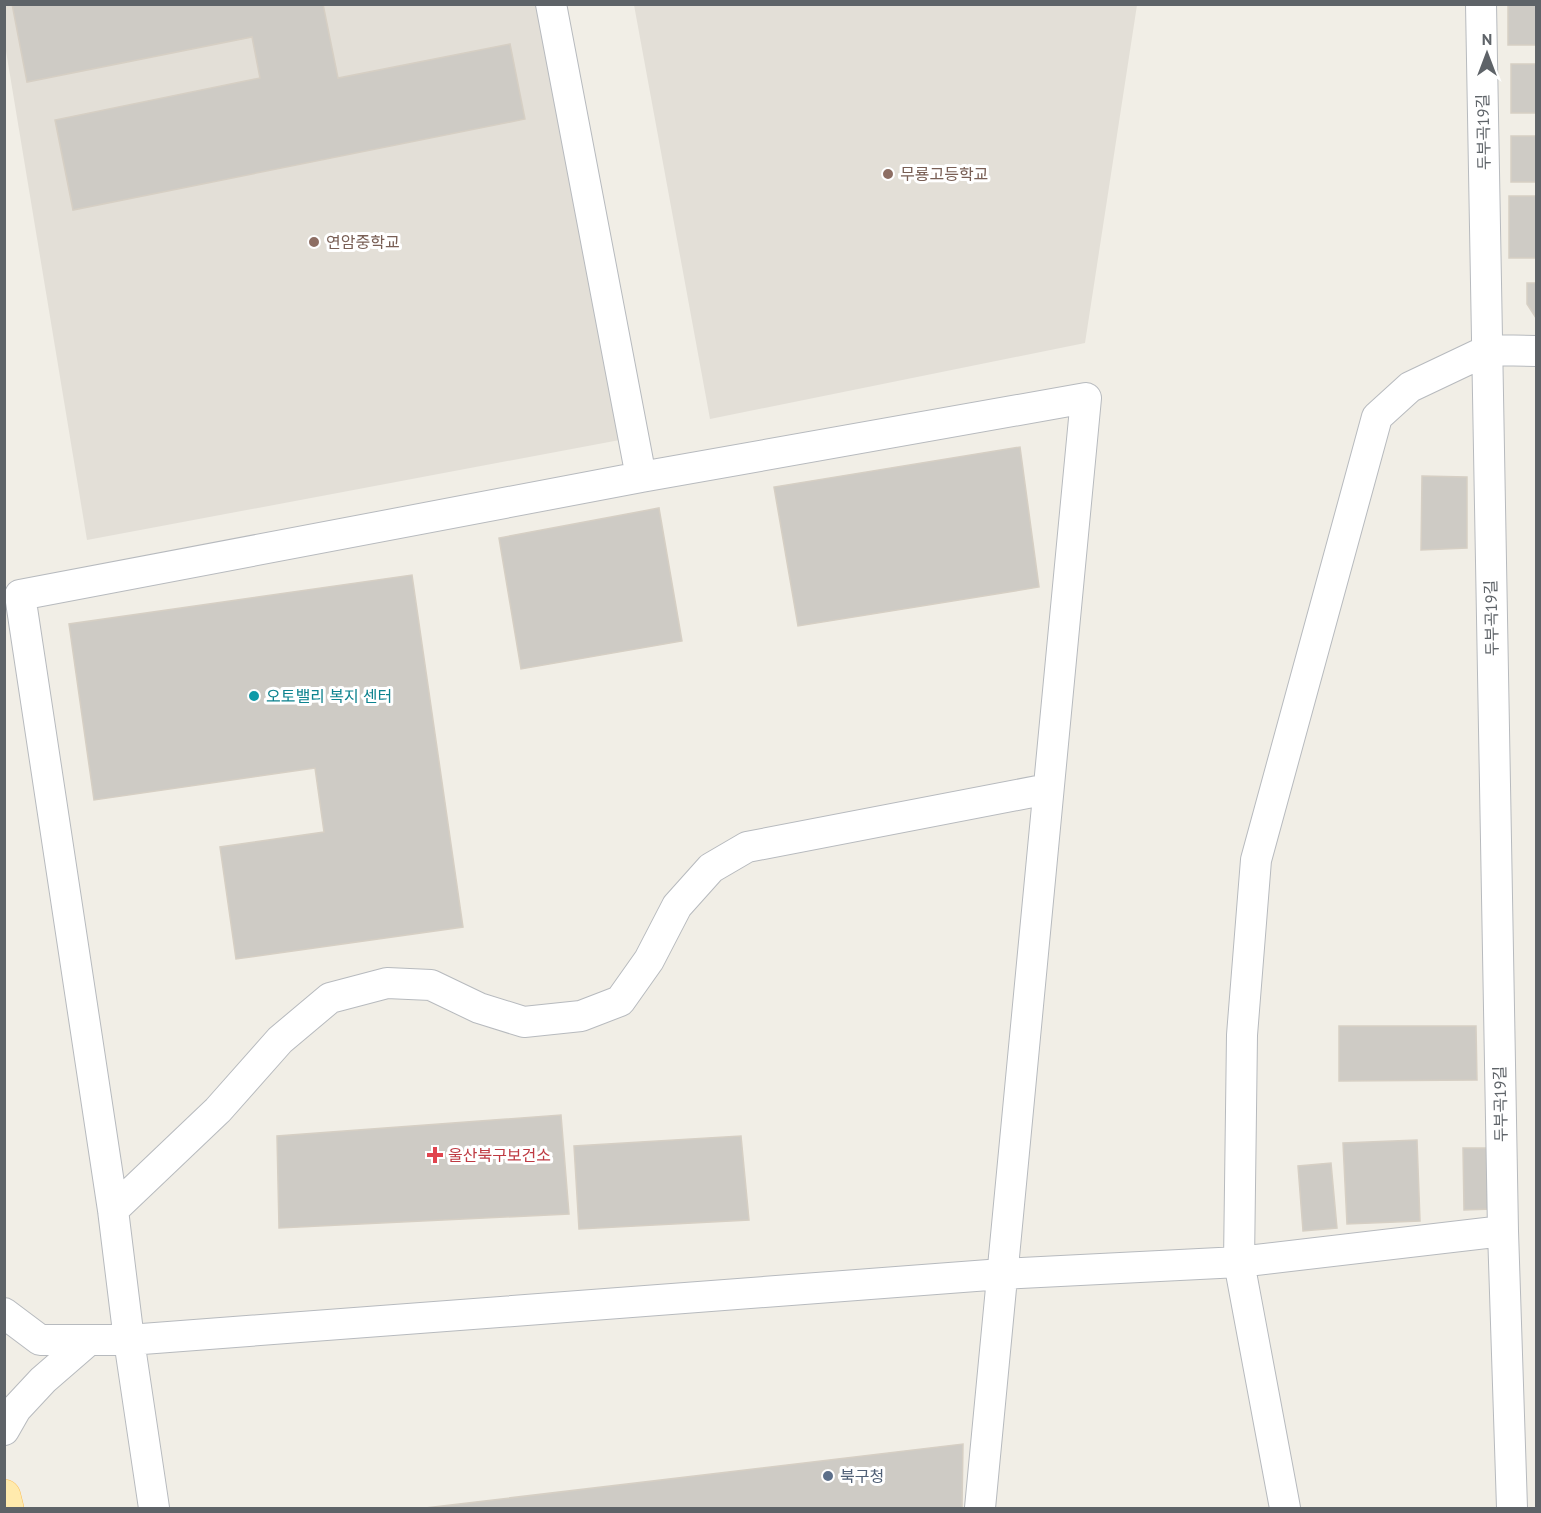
<svg xmlns="http://www.w3.org/2000/svg" width="1541" height="1513" viewBox="0 0 1541 1513" font-family="'PT Sans','Noto Sans KR',sans-serif">
	<style>
		.education { fill: #e3dfd7 }
		.building { fill: #cecbc5; stroke: #d6cfc4; stroke-width: 1.5 }
		.lines { fill: none; stroke-linecap: round; stroke-linejoin: round }
		.minor-casing { stroke: #b7babe; stroke-width: 32 }
		.major-casing { stroke: #fcbd54; stroke-width: 34 }
		.minor { stroke: #fff; stroke-width: 30 }
		.major { stroke: #ffeaad; stroke-width: 33 }
		.education-dot { fill: #8d6e63; stroke: #fff; stroke-width: 2 }
		.culture-dot { fill: #0f9aa8; stroke: #fff; stroke-width: 2 }
		.health-dot { fill: #e0444e; stroke: #fff; stroke-width: 2 }
		.service-dot { fill: #5c6f8a; stroke: #fff; stroke-width: 2 }
		.labels { text-anchor: middle; stroke-width: 6; stroke-linejoin: round; paint-order: stroke }
		.street-label { font-size: 16px; fill: #5e6368; stroke: #fff }
		.education-label { font-size: 16px; fill: #785e54; stroke: #fff; text-anchor: start }
		.culture-label { font-size: 16px; fill: #0d838f; stroke: #fff; text-anchor: start }
		.health-label { font-size: 16px; fill: #be3a42; stroke: #fff; text-anchor: start }
		.service-label { font-size: 16px; fill: #4e5e75; stroke: #fff; text-anchor: start }
	</style>
	<rect width="100%" height="100%" fill="#f1eee6"/>
	<path class="education" d="M4,5H551L625,439L87,540L5,45Z
		M634,5H1137L1085,343L710,419Z"/>
	<path class="building" d="M12,4H323L338,78L510,44L525,119L73,210L55,120L260,78L252,37L27,82Z
		M1508,4H1536V45H1508Z
		M1511,64H1536V113H1511Z
		M1511,136H1536V182H1511Z
		M1509,196H1536V258H1509Z
		M1527,283H1536V318L1527,304Z
		M1020,447L1039,587L798,626L774,487Z
		M1422,476L1467,477V548L1421,550Z
		M659,508L682,641L521,669L499,538Z
		M412,575L463,927L236,959L220,847L324,832L315,768L94,800L69,624Z
		M1339,1026H1476L1477,1080L1339,1081Z
		M561,1115L569,1214L279,1228L277,1136Z
		M741,1136L749,1220L579,1229L574,1146Z
		M1417,1140L1420,1221L1347,1224L1343,1143Z
		M1463,1148H1490L1492,1209L1464,1210Z
		M1331,1163L1337,1228L1303,1231L1298,1166Z
		M963,1444L962,1508H425Z"/>
	<g class="lines">
		<defs>
			<path id="minor" d="M1481,4L1503,1231L1512,1508
				M641,477L1086,398L980,1508
				M113,1210L218,1110L280,1040L330,998L387,983L431,985L479,1008L524,1022L581,1016L620,1001L649,960L677,906L711,868L747,847L1048,789
				M4,1313L40,1340H129L1002,1274L1239,1262L1503,1231
				M4,1430L16,1409L43,1380L88,1341
				M154,1508L129,1340L113,1210L20,595L641,477L551,4
				M1285,1508L1239,1262L1242,1035L1256,860L1377,417L1410,387L1488,350L1536,351"/>
			<path id="major" d="M4,1496L7,1508"/>
		</defs>
		<use href="#minor" class="minor-casing"/>
		<use href="#major" class="major-casing"/>
		<use href="#minor" class="minor"/>
		<use href="#major" class="major"/>
	</g>
	<g class="education-dot">
		<circle cx="888" cy="174" r="6"/>
		<circle cx="314" cy="242" r="6"/>
	</g>
	<circle class="culture-dot" cx="254" cy="696" r="6"/>
	<path class="health-dot" d="M432 1146h6v6h6v6h-6v6h-6v-6h-6v-6h6z"/>
	<circle class="service-dot" cx="828" cy="1476" r="6"/>
	<g class="labels">
		<g class="street-label">
			<text transform="translate(1483 132) rotate(-91)" y="6">두부곡19길</text>
			<text transform="translate(1491 618) rotate(-91)" y="6">두부곡19길</text>
			<text transform="translate(1500 1104) rotate(-91)" y="6">두부곡19길</text>
		</g>
		<g class="education-label">
			<text x="900" y="180">무룡고등학교</text>
			<text x="326" y="248">연암중학교</text>
		</g>
		<g class="culture-label">
			<text x="266" y="702">오토밸리 복지 센터</text>
		</g>
		<g class="health-label">
			<text x="448" y="1161">울산북구보건소</text>
		</g>
		<g class="service-label">
			<text x="840" y="1482">북구청</text>
		</g>
	</g>
	<rect width="1541" height="1513" fill="none" stroke="#5e6368" stroke-width="12"/>
	<g transform="translate(1487 54)" stroke="#ffffff" stroke-width="4.5" paint-order="stroke">
	<path d="M0-4.5L10 22L0 15L-10 22Z" fill="#5e6368"/>
	<text y="-9" font-size="16" font-weight="bold" text-anchor="middle" fill="#5e6368">N</text>
	</g>
</svg>
